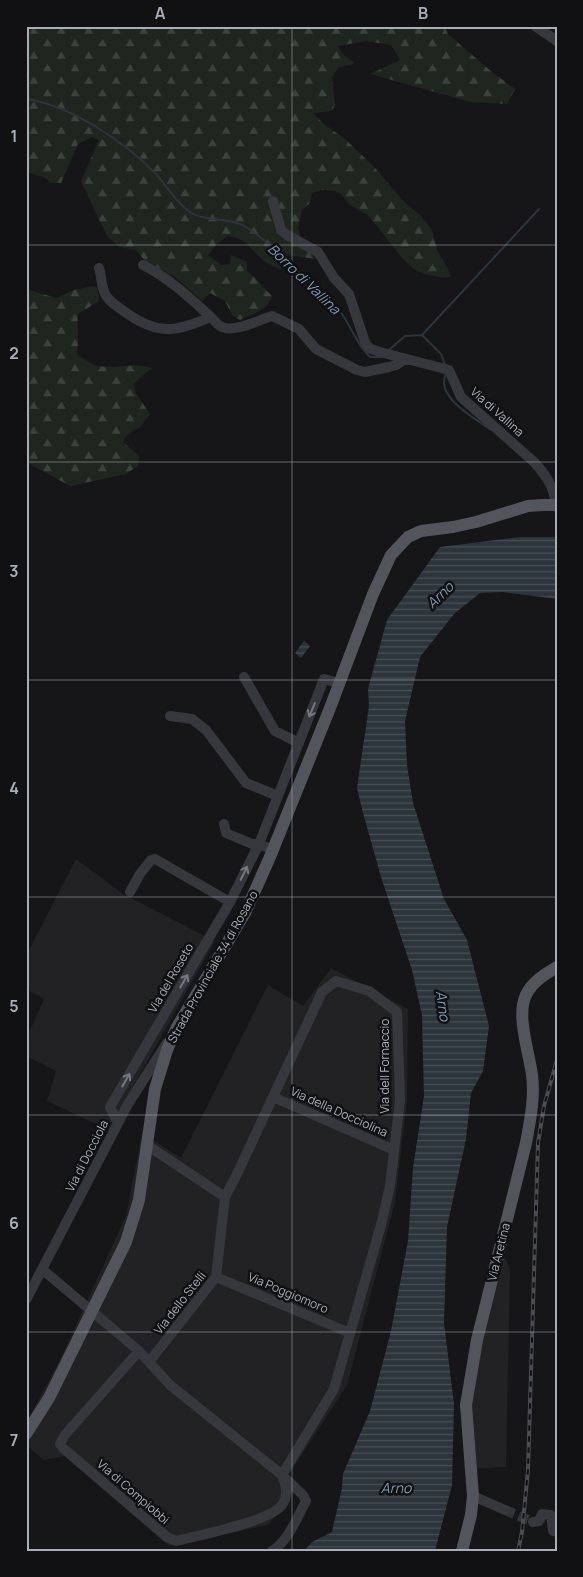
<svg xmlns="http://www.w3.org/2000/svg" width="583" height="1577" viewBox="0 0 583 1577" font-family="Manrope,sans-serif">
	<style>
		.built { fill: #222225 }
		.forest { fill: url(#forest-firs) }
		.water { fill: url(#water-rules) }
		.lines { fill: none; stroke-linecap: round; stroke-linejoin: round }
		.stream { stroke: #2c353c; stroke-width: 2 }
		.minor-tunnel { stroke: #333438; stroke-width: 10; stroke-dasharray: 10 5; stroke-linecap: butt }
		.minor { stroke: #37383d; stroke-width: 10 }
		.major { stroke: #53555c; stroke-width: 12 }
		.rail-casing { stroke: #4a4c52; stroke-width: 4 }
		.rail { stroke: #111113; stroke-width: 2; stroke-dasharray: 5.5; stroke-linecap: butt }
		.oneway { stroke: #757881 }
		.grid { fill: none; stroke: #a8adb8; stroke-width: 1; stroke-opacity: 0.55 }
		.labels { text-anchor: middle; stroke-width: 5; stroke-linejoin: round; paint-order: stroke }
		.street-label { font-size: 12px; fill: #a8adb8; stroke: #111113 }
		.water-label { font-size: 14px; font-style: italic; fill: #7f9bb3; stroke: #111113 }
		.neatline { fill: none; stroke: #a8adb8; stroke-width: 2 }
		.grid-label { font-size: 16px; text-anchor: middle; font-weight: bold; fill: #a8adb8 }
	</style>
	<defs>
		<pattern id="forest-firs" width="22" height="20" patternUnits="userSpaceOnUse" patternTransform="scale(1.25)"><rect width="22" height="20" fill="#1e261f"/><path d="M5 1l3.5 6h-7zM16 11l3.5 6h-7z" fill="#3c433d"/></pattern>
		<pattern id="water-rules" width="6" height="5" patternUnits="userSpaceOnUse" patternTransform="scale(1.25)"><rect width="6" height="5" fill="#2c353c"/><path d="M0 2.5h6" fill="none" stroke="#485056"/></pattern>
	</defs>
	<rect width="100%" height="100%" fill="#161618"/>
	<path class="built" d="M76,859L123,894L215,941L109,1130L47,1101L56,1071L26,1056V1039L44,999L26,989V956Z
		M331,968L408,1009L407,1101L395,1202L347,1385L288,1476L298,1488L268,1525L169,1546L64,1456L44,1460L26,1445V1423L59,1362L126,1216L142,1133L181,1158L268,985L303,1006Z
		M498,1238L510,1270L506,1467L468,1469L462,1402Z"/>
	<path class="forest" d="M26,26H444L448,34L492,72L515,89L507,104L471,102L370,74L400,60L391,45L366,41L338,46L342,54L355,63L338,68L332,77L335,104L332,111L313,113L324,124L345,139L375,168L405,203L421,216L432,230L438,252L447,267L451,277H438L424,274L414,269L403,259L369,216L349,204L341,194L335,191L321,190L312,193L310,203L302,210L298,229L301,238L316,259L287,255L283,270C277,267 269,265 264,261C249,249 248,238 227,236L216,245L208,255L221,265L230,264L231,255L247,262V270L272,296C268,310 253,314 240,320L233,316L225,301L210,293L202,301L175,277L144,260L136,250L119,247L107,236L81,181L99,140L92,137L78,144L61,183H51L44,177L26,172Z
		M93,286L98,288L99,301L78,314C77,328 79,341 77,355L96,366L113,367L136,365L152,368L134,383L135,392L150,414L141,426L127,435L123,442L139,456L138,466L126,474L70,486L26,462V289L56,298L74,290Z"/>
	<path class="water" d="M521,537H557V599L503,592L480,593L454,614L420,657L405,721L407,765L413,803L444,899L467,940L489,1026L483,1071L471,1093L466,1139L447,1227L444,1323L454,1404L452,1485L435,1551H304L312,1542L332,1532L342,1488L343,1474L370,1411L391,1331L408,1241L413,1168L424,1096L422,1015L412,970L381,877L363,813L357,788L369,706L368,689L387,620L440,547Z
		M304,641L310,646L301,658L295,653Z"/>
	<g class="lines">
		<path class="stream" d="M26,90L29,99
			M26,99C70,105 125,142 156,174C167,186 177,204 191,213C206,222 230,217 246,227C264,238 279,254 295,268C310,282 328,293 339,310C351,325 356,344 370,357H381
			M422,335L539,209
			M389,350L405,336L422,335L441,354L445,365
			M446,372C445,375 444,380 444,384C447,404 476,419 491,430
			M555,511L557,515"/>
		<path class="minor-tunnel" d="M505,1510L533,1522"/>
		<path class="minor" d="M535,26L557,41
			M273,201L281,230L287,235L318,252L334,278L349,294L366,345L371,349L380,352L449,370L461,397L534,462C546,475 554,487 556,505
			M143,265C169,278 190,298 211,317
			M99,268C102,277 101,290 107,297C112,304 121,309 128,314C160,336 177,331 211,317C214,320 217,324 220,326C233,334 258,320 272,316L299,329L316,349L357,370L365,372L389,367L396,365L405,359
			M244,677L275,731L299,743
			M170,716L192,719L206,730L246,783L278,796
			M224,824L226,833L252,844H259L273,850
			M130,892L140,874L151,860L155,859L230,902
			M273,1097L394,1150
			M118,1123L110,1107L230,902L259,844L324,679L339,683
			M147,1145L225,1197
			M43,1270L139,1351L170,1385L282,1475L303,1495L306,1501C298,1516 287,1543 272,1551
			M216,1277L350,1333
			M26,1300L128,1104L167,1043
			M139,1351L64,1436L60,1444L63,1448L167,1537L176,1541C199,1535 269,1522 282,1505C289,1495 286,1485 282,1475
			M149,1362L216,1277L225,1197L237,1174L322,992L336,981L369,991L397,1012L400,1100L390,1186L381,1225L334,1389L282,1475
			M473,1496L505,1510
			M533,1522L539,1521L542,1514L551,1515L553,1531L557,1532"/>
		<path class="major" d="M26,1434L49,1398L126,1242L139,1200L155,1089L167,1050L177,1027L245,913L270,857L330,708L373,594L391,555L408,537L421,531L453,527L476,522L528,506L543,505H557
			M462,1551L471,1515L473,1496L466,1405L477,1340L526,1143C530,1121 535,1098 532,1075C529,1052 516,1015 526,995C532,982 545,974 557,967"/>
		<defs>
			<path id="rail" d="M518,1551L522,1532L528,1470L538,1143L544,1106L557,1060"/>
		</defs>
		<use href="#rail" class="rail-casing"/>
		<use href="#rail" class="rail"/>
	</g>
	<defs><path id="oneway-shaft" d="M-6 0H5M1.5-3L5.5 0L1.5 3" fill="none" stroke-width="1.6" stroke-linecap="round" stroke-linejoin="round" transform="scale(1.25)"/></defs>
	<g class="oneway">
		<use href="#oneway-shaft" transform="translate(312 710) rotate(112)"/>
		<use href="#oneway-shaft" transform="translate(244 873) rotate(-64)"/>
		<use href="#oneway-shaft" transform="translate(184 981) rotate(-60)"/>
		<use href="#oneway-shaft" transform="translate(126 1080) rotate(-60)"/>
	</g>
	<path class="grid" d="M292,26V1551M26,245H557M26,462H557M26,680H557M26,897H557M26,1115H557M26,1332H557"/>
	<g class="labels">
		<g class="street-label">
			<text transform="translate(497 412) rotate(42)" y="4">Via di Vallina</text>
			<text transform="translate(213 967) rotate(-61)" y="4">Strada Provinciale 34 di Rosano</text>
			<text transform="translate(171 978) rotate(-60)" y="4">Via del Roseto</text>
			<text transform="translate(385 1066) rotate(-90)" y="4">Via dell Fornaccio</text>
			<text transform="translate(339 1112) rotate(24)" y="4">Via della Docciolina</text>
			<text transform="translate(87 1156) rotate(-63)" y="4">Via di Docciola</text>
			<text transform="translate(499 1252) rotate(-76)" y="4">Via Aretina</text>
			<text transform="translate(288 1293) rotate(23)" y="4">Via Poggiomoro</text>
			<text transform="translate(180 1303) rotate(-52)" y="4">Via dello Stelli</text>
			<text transform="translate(133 1492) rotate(41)" y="4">Via di Compiobbi</text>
		</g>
		<g class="water-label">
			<text transform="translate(304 279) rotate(44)" y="5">Borro di Vallina</text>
			<text transform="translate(440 595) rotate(-44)" y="5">Arno</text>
			<text transform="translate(443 1006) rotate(82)" y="5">Arno</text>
			<text x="396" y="1493">Arno</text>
		</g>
	</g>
	<rect width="583" height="1577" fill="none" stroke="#111113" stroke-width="55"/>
	<rect x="28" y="28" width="528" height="1522" class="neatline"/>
	<g class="grid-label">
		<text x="160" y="19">A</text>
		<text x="423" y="19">B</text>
		<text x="14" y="142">1</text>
		<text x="14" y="359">2</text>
		<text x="14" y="577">3</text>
		<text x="14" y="794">4</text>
		<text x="14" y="1012">5</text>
		<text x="14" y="1229">6</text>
		<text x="14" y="1446">7</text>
	</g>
</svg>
